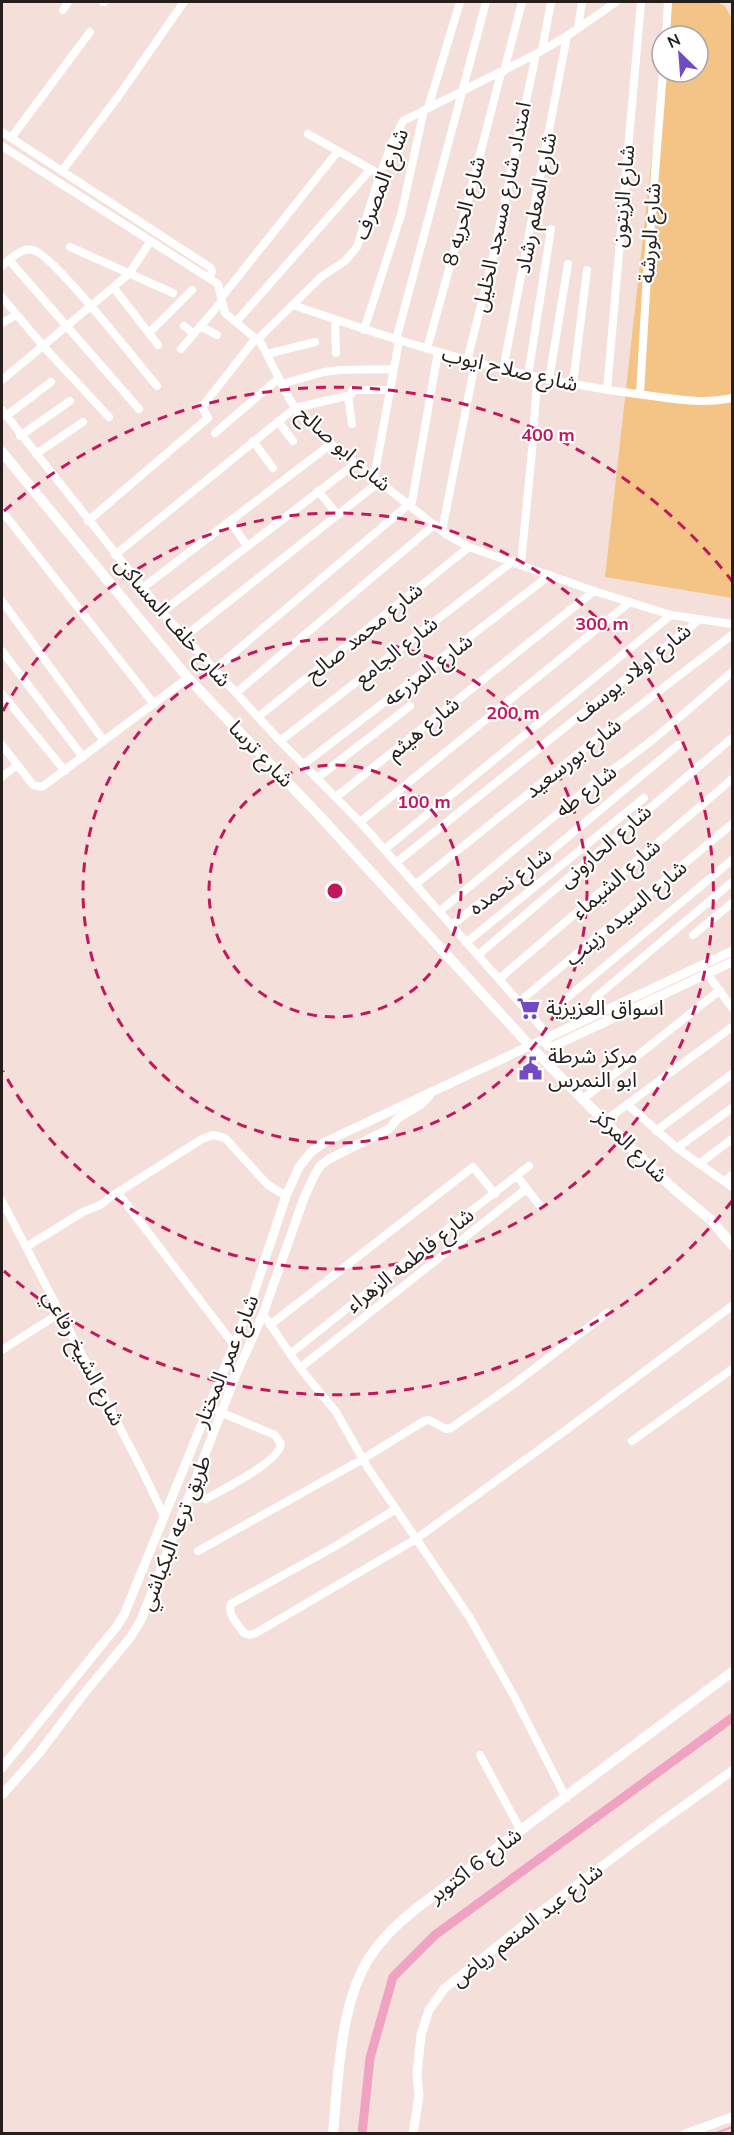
<svg xmlns="http://www.w3.org/2000/svg" width="734" height="2135" viewBox="0 0 734 2135" font-family="Mulish,'Noto Sans Arabic',sans-serif">
	<style>
		.green { fill: #f4c386 }
		.lines { fill: none; stroke-linecap: round; stroke-linejoin: round }
		.stream { stroke: #f0a2c2; stroke-width: 2 }
		.canal { stroke: #f0a2c2; stroke-width: 9 }
		.minor { stroke: #fff; stroke-width: 8 }
		.tertiary { stroke: #fff; stroke-width: 9 }
		.secondary { stroke: #fff; stroke-width: 10 }
		.ring { fill: none; stroke: #c2185b; stroke-width: 3; stroke-dasharray: 10 8 }
		.labels { text-anchor: middle; stroke-width: 4.5; stroke-linejoin: round; paint-order: stroke }
		.street-label { font-size: 21px; fill: #251e1c; stroke: #fff }
		.poi-label { font-size: 21px; fill: #251e1c; stroke: #fff; text-anchor: start }
		.centre { fill: #c2185b; stroke: #fff; stroke-width: 3 }
		.ring-label { font-size: 18px; text-anchor: middle; font-weight: bold; fill: #c2185b; stroke: #fff; stroke-width: 4.5; stroke-linejoin: round; paint-order: stroke }
	</style>
	<rect width="100%" height="100%" fill="#f4dfda"/>
	<path class="green" d="M669,2H716L725,6L732,20V598L605,577L662,67V72H698V36H665Z"/>
	<g class="lines">
		<path class="stream" d="M714,2134L732,2127"/>
		<path class="canal" d="M362,2134L370,2058L393,1977L435,1935L732,1718"/>
		<path class="minor" d="M103,2H104
			M63,10L68,2
			M578,28L582,2
			M666,36L668,2
			M542,50L551,2
			M504,71L522,2
			M428,108L460,2
			M2,132L211,268L212,272L209,278
			M308,134L374,171
			M11,138L90,32
			M2,146L218,284L225,313L261,343L290,400L302,417L331,444L447,535L469,547L594,591L671,615L732,624
			M62,171L120,94L184,2
			M70,247L173,293
			M9,260L139,409
			M2,266C10,259 22,247 33,250C52,253 139,365 157,386
			M114,288L158,345
			M2,297L43,346L109,417
			M221,298L338,151
			M293,305C405,344 518,379 637,394C670,398 700,405 732,398
			M335,320L336,353
			M236,322L371,169
			M2,323L16,315
			M184,326L194,334
			M200,326L217,335
			M364,330L401,215L424,110
			M149,333L192,290
			M258,339L321,277L345,261L357,247L380,175L392,143L403,121L536,54L567,36L616,2
			M396,340L486,2
			M181,349L222,301
			M427,349L470,193L501,73
			M267,354L315,342
			M467,361L492,262L536,54
			M503,370L567,36
			M528,376L551,229
			M2,380L129,274L150,242
			M549,380L568,264
			M282,384L324,372L340,370L394,369
			M573,384L587,270
			M607,390L641,2
			M640,394L647,275L663,72
			M348,396L352,424
			M2,410L162,612L280,741L360,822L550,1037
			M6,416L51,382
			M278,421L293,441
			M215,433L279,378
			M20,436L70,401
			M253,441L273,468
			M36,454L83,422
			M374,478L399,341
			M318,491L338,515
			M411,507L438,352
			M2,511L154,704
			M88,521L208,418L202,407L256,338
			M230,521L247,546
			M442,531L475,363
			M115,555L295,408L351,395L353,390H390
			M521,564L533,440L537,378
			M141,589L331,444
			M2,601L104,741
			M162,612L356,463
			M184,637L379,482
			M2,651L83,757
			M214,670L408,505
			M236,693L434,525
			M2,694L65,771
			M258,717L469,547
			M280,741L513,561
			M2,745L33,785L42,787L188,678
			M304,764L550,575
			M2,777L17,765
			M317,778L410,706
			M336,797L594,591
			M360,822L630,602
			M385,849L671,615
			M397,862L699,620
			M416,884L594,741L732,635
			M440,911L603,776C649,746 691,707 732,672
			M452,925L479,904L490,900L503,891L678,745
			M693,935L732,903
			M467,942L644,798
			M478,955L732,738
			M704,969L732,1008
			M499,979L732,779
			M519,1002L732,824
			M561,1003L732,860
			M591,1016V1006L596,997L732,882
			M583,1099L720,990
			M628,1105L677,1148L732,1187
			M605,1121L732,1027
			M656,1131L732,1074
			M677,1148L732,1108
			M699,1164L732,1139
			M517,1176L540,1206
			M725,1181L732,1175
			M118,1193L234,1345
			M2,1201L143,1472L164,1516
			M26,1247L83,1212L102,1204L109,1198L202,1139L213,1135L225,1138L268,1185L286,1196
			M263,1314L300,1368L336,1412L368,1468L470,1618L515,1698L566,1798
			M270,1325L473,1167L495,1194
			M2,1350L60,1313
			M290,1354L405,1262L529,1166
			M300,1368L526,1189
			M632,1441L732,1369
			M206,1499C223,1489 278,1463 281,1444L275,1435L208,1407
			M396,1509L334,1547L231,1604C227,1614 238,1625 244,1633L250,1635L256,1633L416,1539L566,1430L732,1306
			M198,1551L363,1459L424,1421L429,1420L446,1429L451,1428L514,1384L607,1313
			M480,1755L521,1831"/>
		<path class="tertiary" d="M544,1040L548,1046L552,1047L732,962
			M2,1768L117,1626L124,1615L234,1345L251,1302L286,1196L299,1167L311,1152L325,1142L732,951
			M2,1795L40,1752L82,1696L130,1638L141,1620L235,1377L263,1314L304,1198L314,1176L320,1166L329,1159L389,1129L398,1118L420,1105L429,1096
			M413,2134L419,2096L417,2074L421,2035L429,2010L444,1989L539,1913L661,1822L732,1771
			M685,2134L732,2117"/>
		<path class="secondary" d="M2,452L188,678L317,813L530,1046L630,1147L675,1190L711,1220L732,1245
			M333,2134C338,2079 340,2004 369,1958C382,1938 399,1922 417,1908L732,1672"/>
	</g>
	<g class="ring">
		<circle cx="335" cy="891" r="126"/>
		<circle cx="335" cy="891" r="252"/>
		<path d="M3 711A378 378 0 1 1 3 1071"/>
		<path d="M732 1201A504 504 0 0 1 4 1271M4 511A504 504 0 0 1 732 581"/>
	</g>
	<defs>
		<symbol id="supermarket-bare" viewBox="-9 -9 18 18"><path d="M-6-5.5h2.5l.6 2H6L4.5 2H-2.5L-4.4-4H-6ZM-1.5 3.2a1.3 1.3 0 1 0 .1 0ZM3 3.2a1.3 1.3 0 1 0 .1 0Z" fill="#734ac3" stroke="#fff" stroke-width="2.5" paint-order="stroke"/></symbol>
		<symbol id="civic-bare" viewBox="-9 -9 18 18"><path d="M-.6-6.5H3V-4.5H.6V-3L4-1V1h2V6H-6V1h2V-1L-.6-3ZM-1.2 2.5V6h2.4V2.5Z" fill="#734ac3" stroke="#fff" stroke-width="2.5" paint-order="stroke"/></symbol>
	</defs>
	<g fill-rule="evenodd">
		<use href="#supermarket-bare" x="512" y="992" width="33" height="33"/>
		<use href="#civic-bare" x="514" y="1052" width="33" height="33"/>
	</g>
	<g class="labels">
		<g class="street-label">
			<text transform="translate(381 184) rotate(-69)" y="7">شارع المصرف</text>
			<text transform="translate(623 196) rotate(-85)" y="7">شارع الزيتون</text>
			<text transform="translate(536 203) rotate(-79)" y="7">شارع المعلم رشاد</text>
			<text transform="translate(502 207) rotate(-78)" y="7">امتداد شارع مسجد الخليل</text>
			<text transform="translate(464 211) rotate(-75)" y="7">شارع الحريه 8</text>
			<text transform="translate(650 233) rotate(-86)" y="7">شارع الورشة</text>
			<text transform="translate(510 369) rotate(13)" y="7">شارع صلاح ايوب</text>
			<text transform="translate(344 449) rotate(41)" y="7">شارع ابو صالح</text>
			<text transform="translate(173 622) rotate(49)" y="7">شارع خلف المساكن</text>
			<text transform="translate(364 632) rotate(-39)" y="7">شارع محمد صالح</text>
			<text transform="translate(396 651) rotate(-38)" y="7">شارع الجامع</text>
			<text transform="translate(428 670) rotate(-37)" y="7">شارع المزرعه</text>
			<text transform="translate(632 673) rotate(-39)" y="7">شارع اولاد يوسف</text>
			<text transform="translate(423 728) rotate(-39)" y="7">شارع هيثم</text>
			<text transform="translate(261 754) rotate(46)" y="7">شارع ترسا</text>
			<text transform="translate(573 758) rotate(-38)" y="7">شارع بورسعيد</text>
			<text transform="translate(586 791) rotate(-38)" y="7">شارع طه</text>
			<text transform="translate(605 846) rotate(-41)" y="7">شارع الحارونى</text>
			<text transform="translate(616 879) rotate(-41)" y="7">شارع الشيماء</text>
			<text transform="translate(510 881) rotate(-37)" y="7">شارع نحمده</text>
			<text transform="translate(626 913) rotate(-40)" y="7">شارع السيده زينب</text>
			<text transform="translate(631 1146) rotate(45)" y="7">شارع المركز</text>
			<text transform="translate(410 1260) rotate(-38)" y="7">شارع فاطمه الزهراء</text>
			<text transform="translate(84 1358) rotate(62)" y="7">شارع الشيخ رفاعي</text>
			<text transform="translate(226 1361) rotate(-68)" y="7">شارع عمر المختار</text>
			<text transform="translate(175 1533) rotate(-69)" y="7">طريق ترعه البكباشي</text>
			<text transform="translate(475 1865) rotate(-37)" y="7">شارع 6 اكتوبر</text>
			<text transform="translate(527 1925) rotate(-38)" y="7">شارع عبد المنعم رياض</text>
		</g>
		<g class="poi-label">
			<text x="546" y="1015">اسواق العزيزية</text>
			<text x="548" y="1063">مركز شرطة<tspan x="548" dy="24">ابو النمرس</tspan></text>
		</g>
	</g>
	<circle cx="335" cy="891" r="9" class="centre"/>
	<g class="ring-label">
		<text x="548" y="441">400 m</text>
		<text x="602" y="630">300 m</text>
		<text x="513" y="719">200 m</text>
		<text x="424" y="808">100 m</text>
	</g>
	<rect width="734" height="2135" fill="none" stroke="#251e1c" stroke-width="6"/>
	<g transform="translate(680 54) rotate(335)"><circle r="28" fill="#ffffff" stroke="#a8a5a4" stroke-width="1.5"/>
	<path d="M0-4.5L10 22L0 15L-10 22Z" fill="#734ac3"/>
	<text y="-9" font-size="16" font-weight="bold" text-anchor="middle" fill="#251e1c">N</text>
	</g>
</svg>
